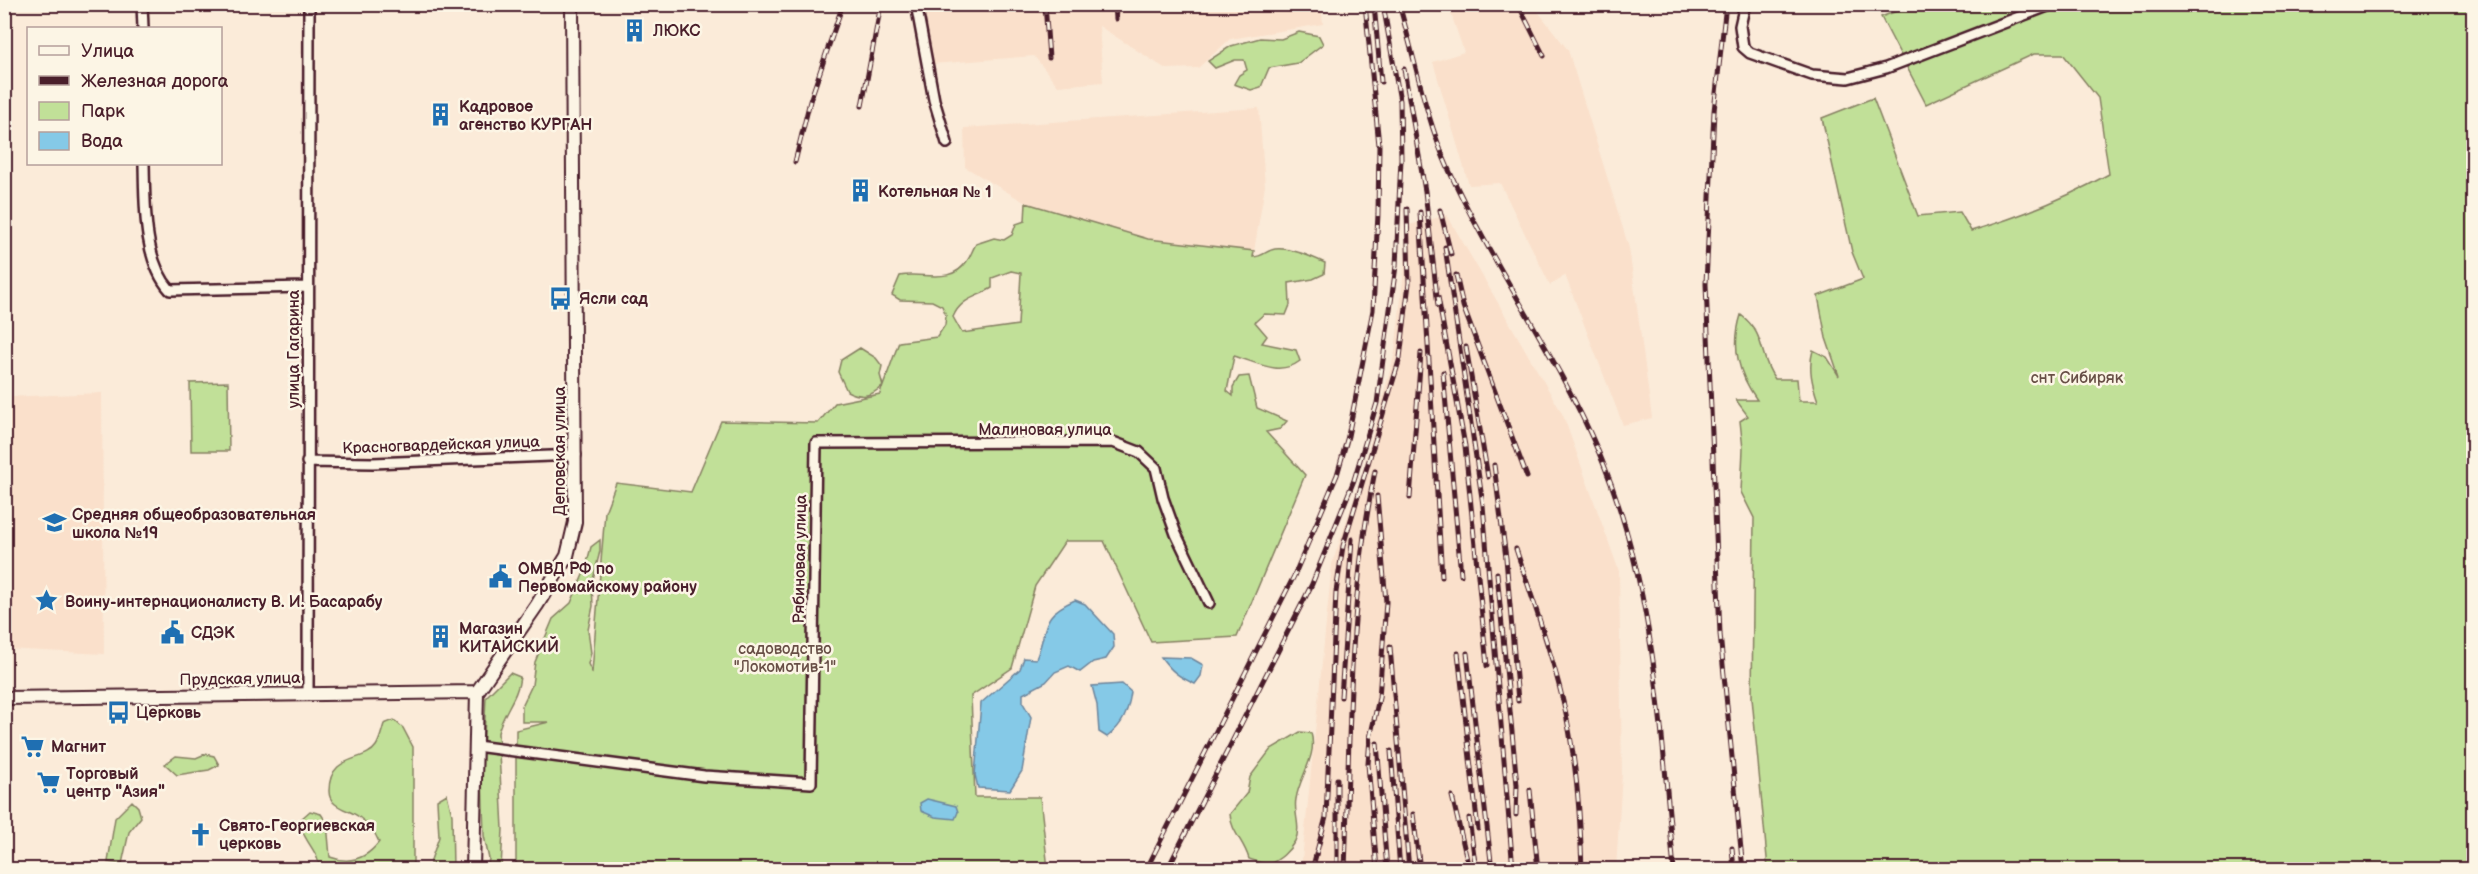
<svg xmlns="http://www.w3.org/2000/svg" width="2478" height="874" viewBox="0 0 2478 874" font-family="'Balsamiq Sans',sans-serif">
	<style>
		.built { fill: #fae0cb }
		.green { fill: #c1e098; stroke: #868062; stroke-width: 1.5; fill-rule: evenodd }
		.water { fill: #85c9e7; stroke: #6d859c; stroke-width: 1.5 }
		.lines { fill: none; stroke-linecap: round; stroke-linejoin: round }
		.minor-casing { stroke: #4a1f2b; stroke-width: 14 }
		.tertiary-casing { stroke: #4a1f2b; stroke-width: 16 }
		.minor { stroke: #fcf5e5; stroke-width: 9 }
		.tertiary { stroke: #fcf5e5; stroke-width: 12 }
		.rail-casing { stroke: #4a1f2b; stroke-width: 5 }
		.rail { stroke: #fcf5e5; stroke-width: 3; stroke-dasharray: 9; stroke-linecap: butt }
		.labels { text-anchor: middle; stroke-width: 5; stroke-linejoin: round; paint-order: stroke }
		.poi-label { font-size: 16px; font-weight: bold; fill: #4a1f2b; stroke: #fcf5e5; text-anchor: start }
		.street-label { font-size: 16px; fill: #4a1f2b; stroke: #fcf5e5 }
		.park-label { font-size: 16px; fill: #684f46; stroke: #fcf5e5 }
	</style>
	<rect width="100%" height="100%" fill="#fbebd9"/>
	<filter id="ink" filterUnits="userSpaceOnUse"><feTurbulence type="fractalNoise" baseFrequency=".0167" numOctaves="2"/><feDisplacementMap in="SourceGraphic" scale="12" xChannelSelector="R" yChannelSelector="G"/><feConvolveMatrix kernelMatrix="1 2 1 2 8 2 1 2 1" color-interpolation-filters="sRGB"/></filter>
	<g filter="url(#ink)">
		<path class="built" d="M1321,4L1323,24L1230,39L1198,68L1166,69L1099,26L1103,82L1058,86L1034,56L933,64L921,5Z
			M1448,5H1533L1568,50L1629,248L1652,418L1623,425L1565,275L1550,285L1500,183L1469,185L1433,62L1464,52Z
			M1259,108L1265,186L1254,251L1148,239L1026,203L965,167L964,128Z
			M1447,215L1563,415L1619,571L1622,773L1616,869L1301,870L1332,564L1361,478L1395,352L1409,225Z
			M102,393L104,654L5,649V397Z"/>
		<path class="green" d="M1915,4L2473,5V869H1768L1752,698L1754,518L1741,492L1743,449L1740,421L1748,416L1736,400H1757C1738,373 1731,347 1741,315C1767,335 1758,356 1775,379H1797L1799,401H1818C1812,384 1808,368 1813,350L1827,357L1839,376L1826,338L1818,296L1863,279L1852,252L1822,118L1873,98L1918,216L1960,212L1971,231C2019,217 2064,199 2109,174L2098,98L2063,54H2034L1926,104L1881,17Z
			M1299,32L1319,36L1323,44L1298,63L1269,68L1261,87L1251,90L1234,84L1239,75L1247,70L1244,60H1235L1215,68L1208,61L1231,46L1260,38L1281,39Z
			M1026,203L1148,239L1254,251L1253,257C1263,257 1267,250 1275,249C1290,247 1312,257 1325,263L1324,274L1313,279L1289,283L1290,305L1286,315L1264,314L1255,322L1267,336L1262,343L1296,350L1300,361C1279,377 1256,362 1234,356L1227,391L1233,396V387L1239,377L1249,376L1257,408L1287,421L1280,429L1266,432L1305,475L1237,637L1151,642L1104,541H1065L1035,586L1012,668L971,696L975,797H1040L1048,869L516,870V730L549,722H522V706L532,685L535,662L553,619L571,603L585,570L591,547L600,540V551L592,584L593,606L588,630L591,653L588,664L592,672L605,512L616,483L691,492L721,421L818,423L835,403L880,394L882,386C871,397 861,398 847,391L838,372L841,360L860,348L876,358L882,366L880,375L883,386L899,342L937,337L945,325L946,315L942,306L932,301L900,300L892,295L900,276C922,271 951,286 967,261C971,256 972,250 976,244L994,238L1004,240L1012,235L1016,224L1025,221ZM1011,271L1021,273L1018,325L962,333L953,317C961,298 976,298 992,288V278Z
			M228,382L229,451H191L190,383Z
			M510,673L520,677C518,698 502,713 498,733L503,829L501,869H487L489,859L484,836L482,776L486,697Z
			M394,720L403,728L413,747V869H319C320,850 299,839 301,819L310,811L321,814L327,823L330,857C349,864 366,859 379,842C375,832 369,824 359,817C349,809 329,808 329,791C329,753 365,763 376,746C380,740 382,730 384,724Z
			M1300,732L1311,733C1318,756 1299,777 1296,799C1293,813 1302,827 1295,841C1288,853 1280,859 1268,865L1249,859C1244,841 1231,832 1230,814L1247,793L1250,777L1271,749Z
			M205,754L214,756L219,765L209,770L177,775L165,764L176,756L196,758Z
			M447,794L452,815L453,869H431V860L439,837L437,800Z
			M132,801L138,807L141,817L129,832L122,864L108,862L115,818Z"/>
		<path class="water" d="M1075,600L1085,604L1113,634L1114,647L1106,659L1093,662L1080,672L1069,666L1055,672L1046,682L1023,694V703L1031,717L1022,771L1010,790L978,788L975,775L981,703L1020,669L1024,658L1036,659C1049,628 1038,616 1075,600Z
			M1161,657L1191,658L1203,665L1201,676L1195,684C1179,677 1171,671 1161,657Z
			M1122,684L1131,692C1128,712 1123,725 1107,737L1099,732L1097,705L1092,686Z
			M927,799L956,806L958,812L955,819L935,817L921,811L920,803Z"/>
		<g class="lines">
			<defs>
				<path id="minor" d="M142,4L143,28
					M916,4L934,100L947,143
					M1745,4L1740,26L1743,47L1750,53L1812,75L1848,78L1886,68L2053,4
					M144,164C145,203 143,260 170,290L308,287
					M307,462L373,463L576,455
					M308,694L309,4
					M476,746L704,776L811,783L816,443L1113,442L1139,452L1156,468L1163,498L1176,534L1209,603"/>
				<path id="tertiary" d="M4,698L477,692
					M473,870L477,692L537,605L567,556L575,522L572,4"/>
			</defs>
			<use href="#minor" class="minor-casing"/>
			<use href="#tertiary" class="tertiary-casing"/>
			<use href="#minor" class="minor"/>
			<use href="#tertiary" class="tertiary"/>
			<defs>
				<path id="rail" d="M1045,4L1049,58
					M1115,4L1116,19
					M1374,4L1381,82
					M1399,4C1415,59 1425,116 1448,168C1492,266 1557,354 1599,453C1655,584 1661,730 1674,870
					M1518,4L1544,56
					M1726,4L1714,111L1706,284L1720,634L1743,870
					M1404,69L1425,191L1438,306
					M862,106L881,4
					M795,162L810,101L843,4
					M1440,210L1451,254
					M1420,212L1442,577
					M1445,247L1483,505L1513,870
					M1456,275L1463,306L1527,477
					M1438,297L1465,446L1487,666
					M1466,347L1488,477
					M1443,372L1461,575
					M1494,465L1506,558L1518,701
					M1377,496L1386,602L1379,698L1370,738L1368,764L1377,870
					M1410,498L1421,353
					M1516,549C1532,598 1550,647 1562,697C1576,753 1580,812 1582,870
					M1497,573L1517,785L1516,815
					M1390,647L1409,870
					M1458,653L1478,829
					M1467,653L1492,870
					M1341,697L1352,539
					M1377,743L1387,870
					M1391,751L1400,870
					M1530,790L1538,870
					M1452,796L1468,864
					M1413,814L1420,870
					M1469,818L1476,870
					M1732,848L1734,870
					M1337,866V779
					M1146,870L1294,576L1337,475L1348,436L1373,310L1378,214L1379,145L1365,4
					M1167,870L1312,584L1354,480L1377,403L1396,266L1401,159L1400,101L1383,4
					M1312,870L1326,817L1336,592L1343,546L1400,358L1409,283L1407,209
					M1345,870C1350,737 1348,602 1375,471"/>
			</defs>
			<use href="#rail" class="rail-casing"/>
			<use href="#rail" class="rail"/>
		</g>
	</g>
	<defs>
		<symbol id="building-bare" viewBox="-9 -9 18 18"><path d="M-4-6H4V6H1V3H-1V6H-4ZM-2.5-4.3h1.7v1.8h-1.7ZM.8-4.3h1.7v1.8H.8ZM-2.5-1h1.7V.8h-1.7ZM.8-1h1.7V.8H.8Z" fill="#1f6fb2" stroke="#fcf5e5" stroke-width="2.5" paint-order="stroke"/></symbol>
		<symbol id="bus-bare" viewBox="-9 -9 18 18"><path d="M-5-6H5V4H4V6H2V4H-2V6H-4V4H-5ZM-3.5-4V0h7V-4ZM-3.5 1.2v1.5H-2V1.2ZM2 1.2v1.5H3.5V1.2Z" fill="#1f6fb2" stroke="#fcf5e5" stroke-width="2.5" paint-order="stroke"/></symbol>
		<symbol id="school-bare" viewBox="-9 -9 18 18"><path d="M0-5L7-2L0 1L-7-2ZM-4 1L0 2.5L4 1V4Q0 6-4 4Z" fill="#1f6fb2" stroke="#fcf5e5" stroke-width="2.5" paint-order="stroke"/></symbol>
		<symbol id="civic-bare" viewBox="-9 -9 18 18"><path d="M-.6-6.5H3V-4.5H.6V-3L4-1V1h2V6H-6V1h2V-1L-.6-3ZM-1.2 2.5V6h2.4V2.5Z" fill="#1f6fb2" stroke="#fcf5e5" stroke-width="2.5" paint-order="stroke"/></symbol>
		<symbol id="sight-bare" viewBox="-9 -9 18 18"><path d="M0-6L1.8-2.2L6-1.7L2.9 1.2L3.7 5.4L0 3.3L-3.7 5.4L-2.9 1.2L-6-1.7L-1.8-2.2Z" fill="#1f6fb2" stroke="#fcf5e5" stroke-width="2.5" paint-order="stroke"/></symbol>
		<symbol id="supermarket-bare" viewBox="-9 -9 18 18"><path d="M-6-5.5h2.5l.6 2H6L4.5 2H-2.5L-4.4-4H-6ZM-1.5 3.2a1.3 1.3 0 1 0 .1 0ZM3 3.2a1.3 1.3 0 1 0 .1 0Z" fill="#1f6fb2" stroke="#fcf5e5" stroke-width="2.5" paint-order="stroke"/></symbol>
		<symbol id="church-bare" viewBox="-9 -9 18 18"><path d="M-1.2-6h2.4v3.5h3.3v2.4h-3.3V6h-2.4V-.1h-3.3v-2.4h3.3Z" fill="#1f6fb2" stroke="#fcf5e5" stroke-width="2.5" paint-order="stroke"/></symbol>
	</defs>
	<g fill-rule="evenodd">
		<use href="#building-bare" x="618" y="14" width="33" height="33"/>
		<use href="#building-bare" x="424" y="98" width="33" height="33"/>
		<use href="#building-bare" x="844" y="174" width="33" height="33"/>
		<use href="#bus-bare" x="544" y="282" width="33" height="33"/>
		<use href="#school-bare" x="38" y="506" width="33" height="33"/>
		<use href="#civic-bare" x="484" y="560" width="33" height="33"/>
		<use href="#sight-bare" x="30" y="584" width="33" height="33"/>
		<use href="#civic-bare" x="156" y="616" width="33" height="33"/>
		<use href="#building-bare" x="424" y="620" width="33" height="33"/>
		<use href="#bus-bare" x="102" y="696" width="33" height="33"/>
		<use href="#supermarket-bare" x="16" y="730" width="33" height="33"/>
		<use href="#supermarket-bare" x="32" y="766" width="33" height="33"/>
		<use href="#church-bare" x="184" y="818" width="33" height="33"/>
	</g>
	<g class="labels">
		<g class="poi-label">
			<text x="653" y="36">ЛЮКС</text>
			<text x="459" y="112">Кадровое<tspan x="459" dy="18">агенство КУРГАН</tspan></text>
			<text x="878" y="197">Котельная № 1</text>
			<text x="579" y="304">Ясли сад</text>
			<text x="72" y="520">Средняя общеобразовательная<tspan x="72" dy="18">школа №19</tspan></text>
			<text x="518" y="574">ОМВД РФ по<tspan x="518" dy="18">Первомайскому району</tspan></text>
			<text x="65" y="607">Воину-интернационалисту В. И. Басарабу</text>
			<text x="459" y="634">Магазин<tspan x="459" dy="18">КИТАЙСКИЙ</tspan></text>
			<text x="191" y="638">СДЭК</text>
			<text x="136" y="718">Церковь</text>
			<text x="51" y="752">Магнит</text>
			<text x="66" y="779">Торговый<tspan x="66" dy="18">центр "Азия"</tspan></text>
			<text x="219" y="831">Свято-Георгиевская<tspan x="219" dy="18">церковь</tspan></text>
		</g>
		<g class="street-label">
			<text transform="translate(293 349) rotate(-90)" y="6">улица Гагарина</text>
			<text x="1045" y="435">Малиновая улица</text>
			<text transform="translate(441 444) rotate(-2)" y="6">Красногвардейская улица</text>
			<text transform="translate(559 451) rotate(-90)" y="6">Деповская улица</text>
			<text transform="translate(799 559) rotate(-89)" y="6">Рябиновая улица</text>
			<text transform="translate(240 678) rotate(-1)" y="6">Прудская улица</text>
		</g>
		<g class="park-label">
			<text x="2077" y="383">снт Сибиряк</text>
			<text x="785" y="654">садоводство<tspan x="785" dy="18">"Локомотив-1"</tspan></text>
		</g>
	</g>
	<rect width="2478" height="874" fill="none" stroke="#fcf5e5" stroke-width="24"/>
	<rect x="12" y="12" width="2454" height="850" fill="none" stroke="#4a1f2b" stroke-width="2" filter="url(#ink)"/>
	<rect x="27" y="27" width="195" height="138" fill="#fcf5e5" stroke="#b59f9b" stroke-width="1.5"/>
	<rect x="39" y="46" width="30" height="9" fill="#fcf5e5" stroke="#b59f9b" stroke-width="1.5"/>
	<text x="81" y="57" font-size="18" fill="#4a1f2b">Улица</text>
	<rect x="39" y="76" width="30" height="9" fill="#4a1f2b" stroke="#b59f9b" stroke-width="1.5"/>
	<text x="81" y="87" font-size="18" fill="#4a1f2b">Железная дорога</text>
	<rect x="39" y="102" width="30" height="18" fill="#c1e098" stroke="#b59f9b" stroke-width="1.5"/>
	<text x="81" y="117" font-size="18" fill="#4a1f2b">Парк</text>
	<rect x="39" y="132" width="30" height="18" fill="#85c9e7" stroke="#b59f9b" stroke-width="1.5"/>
	<text x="81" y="147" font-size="18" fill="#4a1f2b">Вода</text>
</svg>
